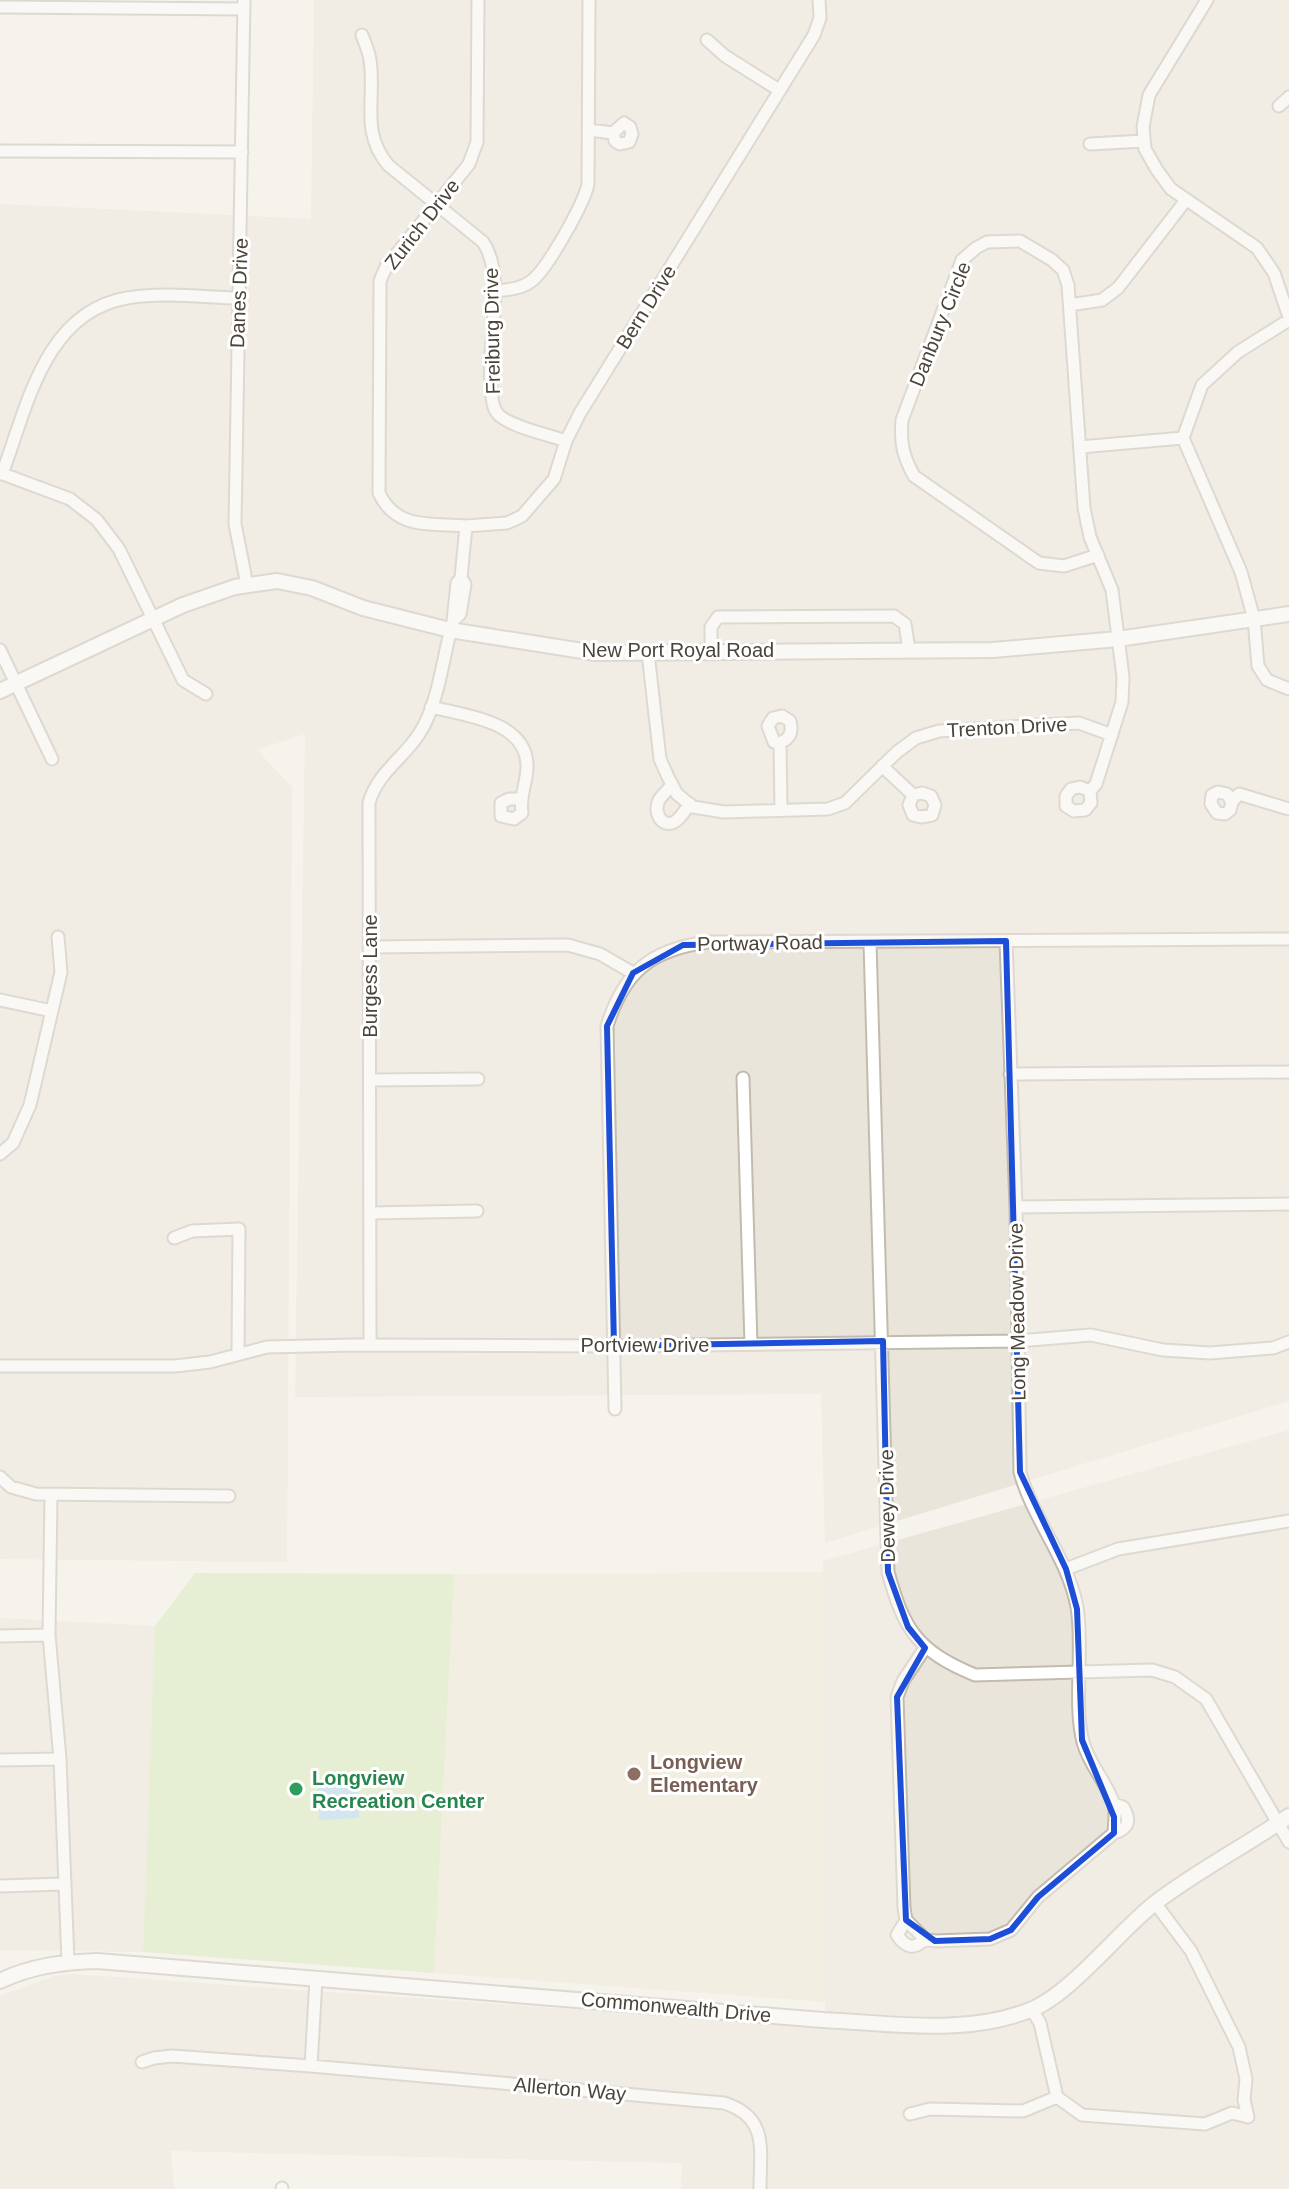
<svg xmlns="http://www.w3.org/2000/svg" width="1289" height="2189" viewBox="0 0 1289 2189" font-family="Helvetica,sans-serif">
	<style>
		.residential { fill: #eae5da }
		.education { fill: #efe8d6 }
		.green { fill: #d2eab5 }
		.water { fill: #a9d4f2 }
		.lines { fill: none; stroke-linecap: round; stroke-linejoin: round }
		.minor-casing { stroke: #c2bbae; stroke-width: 15 }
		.tertiary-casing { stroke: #c2bbae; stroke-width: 18 }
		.minor { stroke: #fff; stroke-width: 11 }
		.tertiary { stroke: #fff; stroke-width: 14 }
		.marked { fill: none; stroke: #1d4ed8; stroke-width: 6; stroke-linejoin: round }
		.education-dot { fill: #8d6e63; stroke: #fff; stroke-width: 3 }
		.leisure-dot { fill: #2e9e5b; stroke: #fff; stroke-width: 3 }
		.labels { text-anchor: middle; stroke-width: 6; stroke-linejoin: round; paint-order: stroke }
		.street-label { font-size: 20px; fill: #4b4439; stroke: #fff }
		.education-label { font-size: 20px; font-weight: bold; fill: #785e54; stroke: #fff; text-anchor: start }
		.leisure-label { font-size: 20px; font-weight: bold; fill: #27864d; stroke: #fff; text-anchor: start }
	</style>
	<rect width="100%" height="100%" fill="#f6f3ec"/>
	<path class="residential" d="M314,0H1289V1401L825,1543L821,1394L295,1397L305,734L257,750L292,787L287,1562L0,1559V204L311,219Z
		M1289,1430V2189H681L682,2163L171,2151L174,2189H0V1996L55,1976L70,1974L144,1979L825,2027L823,1561Z
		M0,1618L155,1626L143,1952L0,1950Z"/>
	<path class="education" d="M823,1572L825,2002L434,1973L454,1574Z"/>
	<path class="green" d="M195,1573L454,1574L434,1973L143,1952L155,1626Z"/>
	<path class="water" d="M358,1786L359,1818L319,1820L318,1787Z"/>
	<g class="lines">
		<defs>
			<path id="minor" d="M244,0L235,524L247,585
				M1207,0L1149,95L1143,127L1145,149L1157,170L1171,189L1257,248L1274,273L1289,317
				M0,7L244,9
				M362,35C365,43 369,52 370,60C376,99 360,131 388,165L483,242C507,277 486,347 491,389C492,396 492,407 497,413C507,426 549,435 566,441
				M707,40L725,56L779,90
				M1279,106L1289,97
				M589,130L613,133L624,123L630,127L632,134L629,142L620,144L615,141L613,133
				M1090,144L1144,141
				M0,151L242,152
				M493,291C508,290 524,289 535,278C550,263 584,204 588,184L589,0
				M1070,305L1102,300L1118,288L1186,200
				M1289,320L1238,352L1202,385L1183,438L1241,572L1254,619L1258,666L1267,680L1289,689
				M1080,447L1183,438
				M0,473L70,499L97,520L119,549L183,680L206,694
				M2,474C27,408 44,312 127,298C163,292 202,297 238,298
				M466,526C431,523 396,530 379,493L380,281L386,267L469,164L477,142L478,0
				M461,578L466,526L507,523L522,516L554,479L566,441L580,413L814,35L820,18L819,0
				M461,578L465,584L460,614L453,621L457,583Z
				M0,650L52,759
				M711,652V627L718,617L894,616L905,624L909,650
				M648,653L660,759L668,777L677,794L693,807L724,812L828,809L845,803L897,752L916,738L939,731L1079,723L1112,735
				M431,707C464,715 525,721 527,764C528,781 519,795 522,813L514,819L501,816V803L509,799H519
				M780,743L774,742L768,726L773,718L782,716L790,721C793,733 790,738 780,743L781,810
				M882,766L913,795L922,793L931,796L935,805L932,815L921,817L913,815L909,805L913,795
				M672,785C668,790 662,795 659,800C654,810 659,826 672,823C679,821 685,810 690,804
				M1090,791L1080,787L1071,789L1066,796V806L1074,811L1085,810L1091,803L1090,791L1096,784L1122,702L1123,677L1112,590L1090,537L1084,508L1068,285L1063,270L1052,260L1020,241L987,242L976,248L962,260L902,420C900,443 903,456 914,476L1039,563L1064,566L1098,555
				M1232,802L1227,794L1218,792L1212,795L1211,804L1217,813L1225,814L1230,810L1232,802L1239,794L1289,809
				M870,942L888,1572C904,1631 918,1651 975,1675L1152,1670L1175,1677L1206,1699L1289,1842
				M371,947L568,945L600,954L633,973
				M0,1000L52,1011
				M1010,1074L1289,1072
				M743,1078L751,1344
				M370,1080L478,1079
				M0,1154L13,1143L30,1105L61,972L58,937
				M1016,1207L1289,1204
				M370,1213L477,1211
				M174,1238L192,1231L239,1229L238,1354
				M370,1345L369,803C377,773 403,759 419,734C439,704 443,655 453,621
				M0,1366H175L210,1362L267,1347L354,1345L614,1346L1018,1341L1091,1335L1163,1350L1210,1353L1273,1348L1289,1342
				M615,1409L607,1026C624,972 650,950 707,942L1289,939
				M0,1477L11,1487L36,1494L229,1496
				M51,1495L49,1635L60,1759L68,1961
				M1066,1569L1118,1549L1289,1521
				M0,1636L49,1635
				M925,1648L903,1681L897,1697L904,1908L906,1920L925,1939L935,1941L990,1939L1011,1930L1038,1897L1114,1833C1114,1824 1117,1811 1113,1802C1106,1781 1089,1765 1083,1742C1073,1703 1084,1648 1077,1607C1068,1558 1033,1520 1020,1472L1016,1207L1006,941
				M0,1760L60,1759
				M1114,1833C1129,1829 1131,1820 1123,1807L1114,1804
				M0,1886L63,1884
				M906,1920L897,1935C906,1948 914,1950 925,1939
				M1032,2010L1040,2023L1057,2097L1082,2115L1205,2124L1232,2113L1248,2117L1244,2100L1246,2079L1239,2047L1191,1951L1155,1903
				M142,2062L154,2058L172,2056L311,2066L724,2103C769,2117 760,2150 760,2189
				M311,2066L316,1979
				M910,2114L930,2109L1023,2111L1057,2097
				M282,2189V2188"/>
			<path id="tertiary" d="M0,691L183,605L235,587L277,581L312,588L363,608L450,630L595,653L993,650L1118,639L1289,614
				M0,1981C31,1966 63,1962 97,1961L823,2020C891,2023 965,2036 1030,2010C1070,1995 1119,1931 1155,1903C1197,1871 1245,1846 1289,1816"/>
		</defs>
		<use href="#minor" class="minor-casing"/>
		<use href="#tertiary" class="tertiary-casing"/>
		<use href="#minor" class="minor"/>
		<use href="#tertiary" class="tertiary"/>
	</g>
	<path d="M0 0H1289V2189H0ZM1006,941L1020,1472L1066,1569L1077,1609L1082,1740L1114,1817V1833L1038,1897L1011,1930L990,1939L935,1941L906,1920L897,1697L925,1648L908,1627L888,1572L883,1341L614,1346L607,1026L633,973L683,945Z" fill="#f6f3ec" fill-opacity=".55" fill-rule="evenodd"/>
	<path class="marked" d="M1006,941L1020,1472L1066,1569L1077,1609L1082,1740L1114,1817V1833L1038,1897L1011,1930L990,1939L935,1941L906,1920L897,1697L925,1648L908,1627L888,1572L883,1341L614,1346L607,1026L633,973L683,945Z"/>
	<circle class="education-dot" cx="634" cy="1774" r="8"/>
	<circle class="leisure-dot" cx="296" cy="1789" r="8"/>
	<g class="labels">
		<g class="street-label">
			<text transform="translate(422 224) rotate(-52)" y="7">Zurich Drive</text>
			<text transform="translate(239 293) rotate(-88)" y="7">Danes Drive</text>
			<text transform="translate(646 307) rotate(-58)" y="7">Bern Drive</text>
			<text transform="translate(940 324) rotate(-68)" y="7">Danbury Circle</text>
			<text transform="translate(492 331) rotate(-91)" y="7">Freiburg Drive</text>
			<text x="678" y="657">New Port Royal Road</text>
			<text transform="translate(1007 727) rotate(-3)" y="7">Trenton Drive</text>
			<text transform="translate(760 943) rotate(-1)" y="7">Portway Road</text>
			<text transform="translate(370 976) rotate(-90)" y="7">Burgess Lane</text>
			<text transform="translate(1017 1312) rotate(-91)" y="7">Long Meadow Drive</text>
			<text x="645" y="1352">Portview Drive</text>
			<text transform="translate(887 1506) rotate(-91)" y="7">Dewey Drive</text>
			<text transform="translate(676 2007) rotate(5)" y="7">Commonwealth Drive</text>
			<text transform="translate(570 2089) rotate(5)" y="7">Allerton Way</text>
		</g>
		<g class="education-label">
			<text x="650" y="1769">Longview<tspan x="650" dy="23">Elementary</tspan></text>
		</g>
		<g class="leisure-label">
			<text x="312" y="1785">Longview<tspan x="312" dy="23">Recreation Center</tspan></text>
		</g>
	</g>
</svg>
